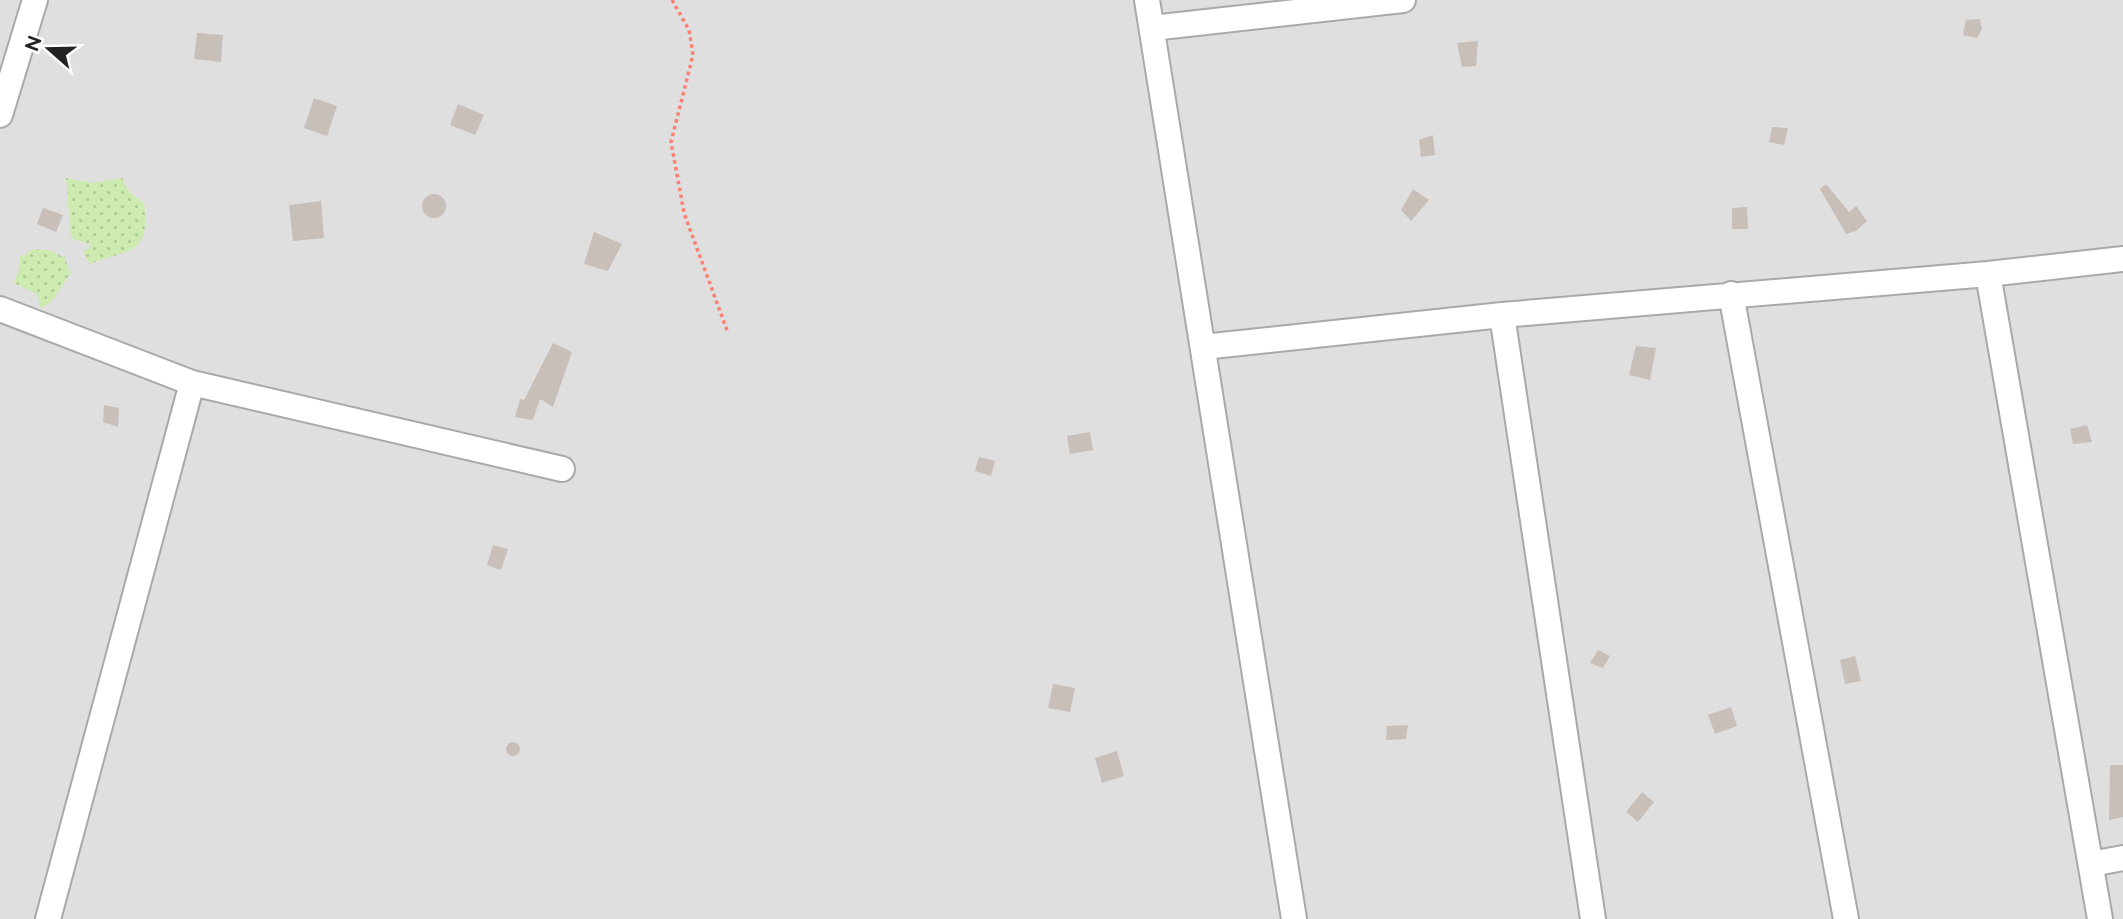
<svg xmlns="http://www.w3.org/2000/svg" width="2123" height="919" viewBox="0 0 2123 919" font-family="Raleway,sans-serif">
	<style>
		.residential { fill: #e0dfdf }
		.grass { fill: url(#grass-dots) }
		.building { fill: #c7bfb8 }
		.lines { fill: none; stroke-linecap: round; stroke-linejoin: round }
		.minor-casing { stroke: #a9a9a9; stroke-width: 28 }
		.path { stroke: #fa8072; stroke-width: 3.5; stroke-dasharray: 3.5 3.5; stroke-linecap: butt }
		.minor { stroke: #fff; stroke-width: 24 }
	</style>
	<defs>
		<pattern id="grass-dots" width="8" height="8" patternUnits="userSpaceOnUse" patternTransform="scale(1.75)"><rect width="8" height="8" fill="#cdebb0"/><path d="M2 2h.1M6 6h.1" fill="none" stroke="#b0c997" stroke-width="1.8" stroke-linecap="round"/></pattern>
	</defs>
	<rect width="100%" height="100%" fill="#f2efe9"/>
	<path class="residential" d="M0,0H2123V919H0Z"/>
	<path class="grass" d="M66,178L93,183L122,178L129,192L144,203C150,256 131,248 90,264L83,253L91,245L71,238Z
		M34,249L49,250L65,258L70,274L53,300L41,309L37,294L14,283L20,266V257Z"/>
	<path class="building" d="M1980,19L1982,29L1977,38L1963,35L1966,20Z
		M197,33L223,35L221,62L194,59Z
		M1478,41L1476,66L1462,67L1457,43Z
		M314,98L337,106L327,136L304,128Z
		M458,104L484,115L475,135L450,125Z
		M1772,127L1788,128L1784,145L1769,142Z
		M1433,135L1435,155L1421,157L1419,140Z
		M1826,184L1849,212L1856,206L1867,221L1856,231L1846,234L1820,189Z
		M1413,189L1429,200L1411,221L1401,210Z
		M422 206a12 12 0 1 1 24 0a12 12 0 1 1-24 0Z
		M321,201L324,238L293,241L289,205Z
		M1747,207L1748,229H1732V208Z
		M43,208L63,215L56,232L37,224Z
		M594,232L622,244L608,271L584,264Z
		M553,343L572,352L553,407L540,399L533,420L515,417L520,399L524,400Z
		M1636,346L1656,348L1650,380L1629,375Z
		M104,405L119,408L118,427L103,422Z
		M2087,425L2092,442L2073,444L2070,429Z
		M1090,432L1093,450L1070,454L1067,436Z
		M979,457L995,461L991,476L975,471Z
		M493,545L508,549L501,570L487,565Z
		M1598,650L1610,656L1603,668L1590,663Z
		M1855,656L1861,681L1845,684L1840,660Z
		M1053,684L1075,688L1070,712L1048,708Z
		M1731,707L1737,726L1715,734L1708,715Z
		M1408,725L1406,739L1386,740L1387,726Z
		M506 749a7 7 0 1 1 14 0a7 7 0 1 1-14 0Z
		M1117,751L1124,776L1102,783L1095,758Z
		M2110,765H2123V817L2109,820Z
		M1642,792L1654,802L1638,822L1626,812Z"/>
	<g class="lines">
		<defs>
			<path id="minor" d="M1147,0L1294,919
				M1152,28L1403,0
				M0,115L35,0
				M1988,274L2100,919
				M1731,294L1846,919
				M0,309L192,383L562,469
				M1502,315L1593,919
				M1203,347L1502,315L1988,274L2123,259
				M2091,864L2123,858
				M48,919L192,383"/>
		</defs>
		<use href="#minor" class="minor-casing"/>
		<path class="path" d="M672,0L689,30L693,55L671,142L684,213L728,333"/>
		<use href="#minor" class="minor"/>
	</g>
	<g transform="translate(49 49) rotate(290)" stroke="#ffffff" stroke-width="5" paint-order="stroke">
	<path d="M0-5L12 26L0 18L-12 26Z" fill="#222222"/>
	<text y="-10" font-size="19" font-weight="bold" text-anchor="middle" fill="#222222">N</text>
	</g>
</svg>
